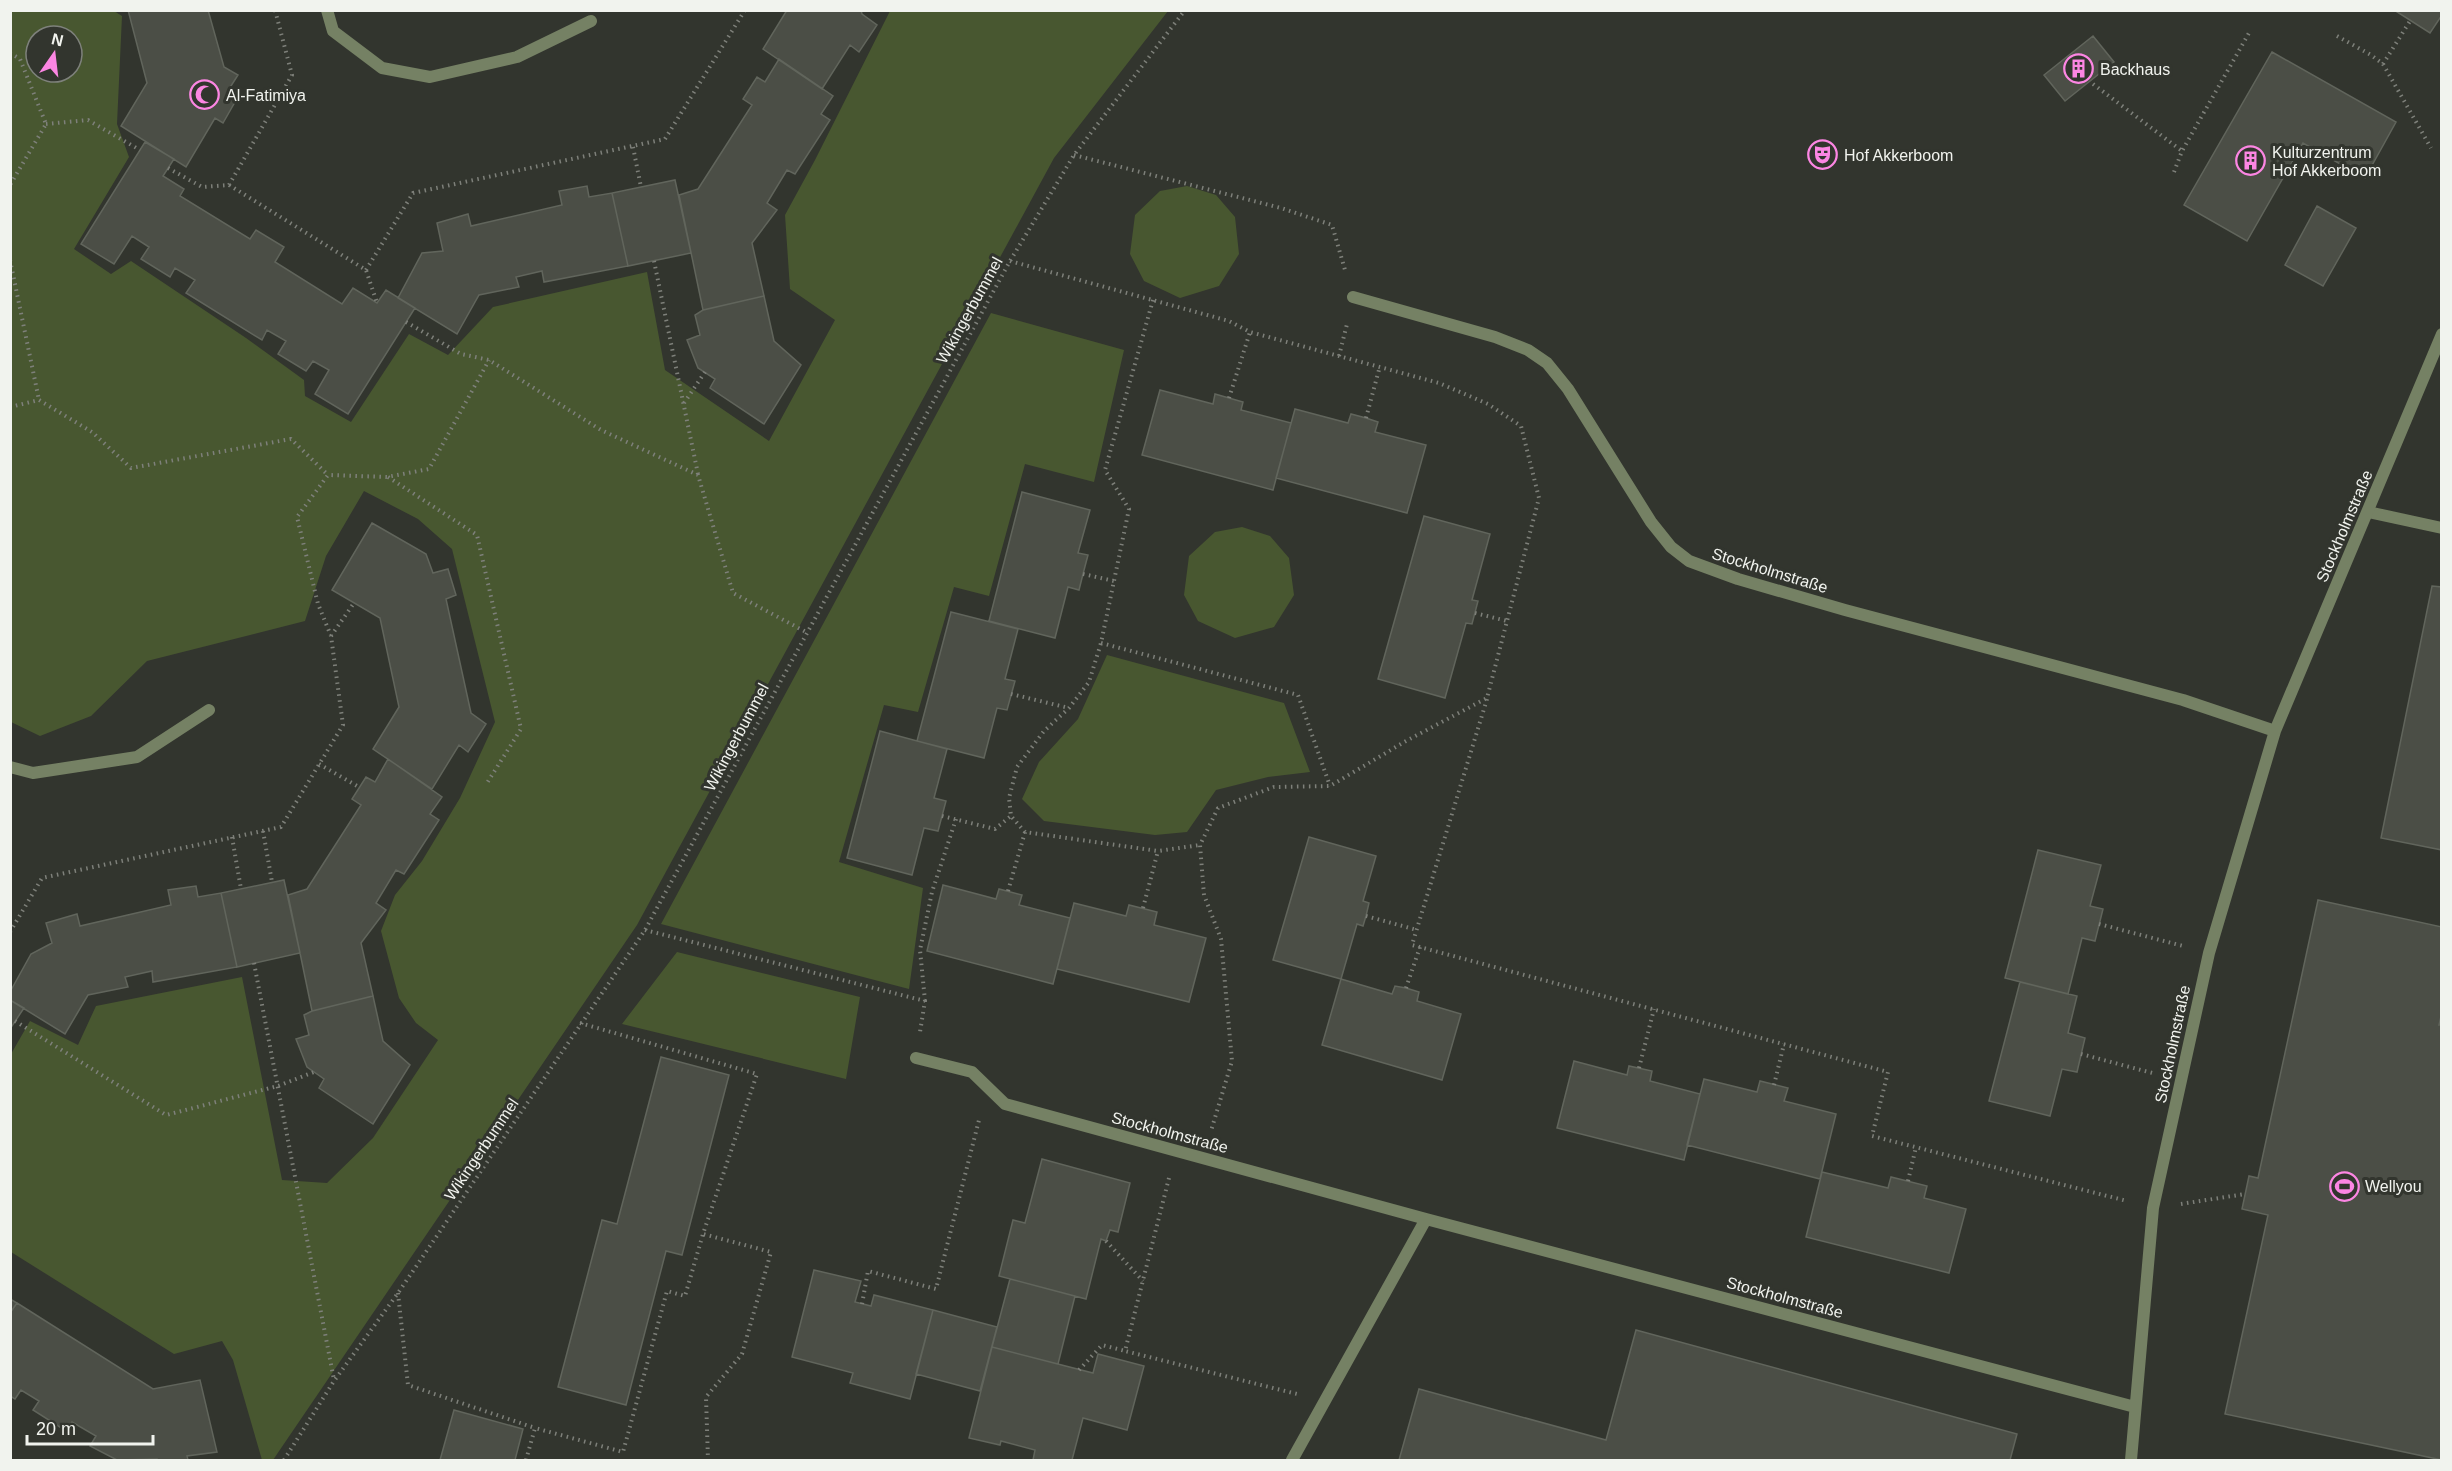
<svg xmlns="http://www.w3.org/2000/svg" width="2452" height="1471" viewBox="0 0 2452 1471" font-family="Arial,sans-serif">
	<style>
		.green { fill: #485730; fill-rule: evenodd }
		.building { fill: #4b4e46; stroke: #61655c; stroke-width: 1.5 }
		.lines { fill: none; stroke-linecap: round; stroke-linejoin: round }
		.path { stroke: #7e807a; stroke-width: 4; stroke-dasharray: 1.5 4.5; stroke-linecap: butt }
		.service { stroke: #758164; stroke-width: 12 }
		.minor { stroke: #758164; stroke-width: 12 }
		.labels { text-anchor: middle; stroke-width: 6; stroke-linejoin: round; paint-order: stroke }
		.poi-label { font-size: 16px; fill: #f1f3ee; stroke: #32352e; text-anchor: start }
		.street-label { font-size: 16px; fill: #f1f3ee; stroke: #32352e }
	</style>
	<rect width="100%" height="100%" fill="#32352e"/>
	<path class="green" d="M114,11L122,16L117,124L129,157L74,249L111,274L131,261L246,338L304,380L305,396L351,422L409,334L448,355L493,307L647,272L665,370L769,441L835,320L790,289L785,215L815,160L890,11H1168L1054,158L637,925L273,1460H262L233,1360L222,1341L174,1354L11,1252V1054L30,1021L78,1045L96,1006L242,977L282,1180L327,1183L373,1138L438,1040L416,1023L399,998L381,931L395,895L422,861L460,798L495,722L452,549L418,519L364,491L326,556L305,621L147,661L91,716L40,736L11,722V11ZM36,36H72V72H36Z
		M1187,186L1216,195L1235,217L1239,254L1219,286L1180,298L1144,281L1130,254L1135,215L1160,191Z
		M991,313L1124,350L1094,482L1025,464L989,596L954,587L918,712L884,705L839,862L923,888L909,989L661,924Z
		M1242,527L1270,536L1289,558L1294,595L1274,627L1235,638L1198,621L1184,595L1189,556L1215,532Z
		M1107,655L1284,703L1310,772L1268,777L1216,790L1187,832L1155,835L1044,821L1022,799L1039,762L1078,719Z
		M677,952L860,997L846,1079L622,1024Z"/>
	<path class="building" d="M128,10H208L224,67L238,75L229,89L239,95L223,123L215,118L186,167L121,126L147,83Z
		M787,10H861L862,14L877,25L859,52L850,45L822,89L763,49Z
		M2394,10H2442V15L2430,33Z
		M2093,36L2114,62L2065,101L2044,75Z
		M2272,52L2396,122L2365,178L2303,143L2247,241L2184,205Z
		M779,59L833,96L821,114L830,120L795,174L787,170L767,203L777,210L752,243L764,296L703,310L679,195L698,189L752,105L743,99L757,77L765,82Z
		M145,142L174,159L163,176L184,189L180,196L250,239L256,230L284,247L275,262L342,304L353,288L377,303L386,290L415,308L348,414L315,394L329,370L313,361L306,371L278,354L286,341L267,330L262,340L186,293L195,280L175,268L170,277L141,259L149,247L132,236L114,264L81,244Z
		M675,180L691,253L628,266L612,193Z
		M587,186L589,197L612,193L628,266L544,282L542,271L516,277L519,287L479,295L457,334L398,298L422,253L443,251L437,223L468,214L471,226L562,205L559,191Z
		M2317,206L2356,228L2323,286L2285,265Z
		M764,296L774,341L801,365L764,424L710,388L715,379L698,368L687,340L700,335L695,315L703,310Z
		M1160,390L1213,404L1215,394L1243,402L1241,410L1291,423L1273,490L1142,455Z
		M1295,409L1348,423L1351,414L1366,418L1378,422L1375,432L1426,445L1407,513L1276,478Z
		M1022,492L1090,510L1078,553L1088,555L1083,574L1079,590L1068,587L1055,638L989,621Z
		M1424,516L1490,534L1472,600L1478,601L1472,624L1466,623L1445,698L1378,679Z
		M372,523L426,554L433,573L448,569L456,595L446,599L471,713L486,724L468,752L459,745L432,789L373,749L399,707L380,618L332,590Z
		M2432,586L2442,587V850L2381,838Z
		M951,612L1018,629L1005,679L1015,681L1007,710L997,708L984,758L917,741Z
		M880,731L947,749L934,798L946,801L938,831L924,828L912,875L847,858Z
		M388,759L442,797L430,814L439,820L404,874L396,870L376,903L386,910L361,943L373,996L312,1011L288,895L307,889L361,805L352,799L366,777L375,782Z
		M1309,837L1376,856L1363,901L1369,903L1366,916L1363,926L1357,924L1341,979L1273,960Z
		M2038,850L2101,865L2090,906L2103,909L2095,941L2082,938L2068,994L2005,978Z
		M284,880L300,953L237,967L221,893Z
		M943,885L996,899L999,889L1022,895L1019,905L1070,918L1053,984L927,951Z
		M196,886L198,897L221,893L237,967L153,982L152,971L125,977L128,987L88,995L65,1034L10,1000V992L31,954L52,943L46,923L77,914L80,926L171,905L168,890Z
		M2318,900L2442,927V1012L2439,1025H2442V1460L2225,1414L2268,1215L2242,1209L2249,1176L2258,1178Z
		M1074,903L1126,916L1129,905L1157,912L1154,925L1206,938L1189,1002L1057,969Z
		M1341,979L1392,994L1395,986L1406,988L1419,992L1417,1001L1461,1014L1442,1080L1322,1045Z
		M2020,982L2077,996L2068,1033L2085,1038L2077,1072L2062,1069L2050,1116L1989,1101Z
		M373,996L383,1041L410,1065L373,1124L319,1088L324,1079L307,1067L296,1039L309,1035L304,1015L312,1011Z
		M10,1000L24,1008L10,1029Z
		M661,1057L729,1075L682,1255L666,1251L626,1405L558,1387L602,1220L617,1224Z
		M1574,1061L1627,1075L1629,1066L1652,1071L1650,1081L1700,1094L1684,1160L1557,1128Z
		M1704,1079L1757,1092L1760,1081L1788,1088L1784,1101L1836,1114L1820,1179L1687,1145Z
		M1042,1159L1130,1183L1118,1232L1110,1230L1106,1241L1101,1239L1086,1299L999,1276L1013,1220L1025,1223Z
		M1822,1172L1888,1188L1891,1177L1927,1186L1924,1198L1966,1209L1949,1273L1806,1237Z
		M814,1270L861,1281L855,1302L871,1306L874,1295L933,1310L910,1399L850,1383L853,1373L792,1357Z
		M1010,1279L1075,1296L1058,1364L992,1347Z
		M10,1299L17,1303L10,1313Z
		M17,1303L153,1389L200,1380L217,1452L187,1456L188,1460H157V1459L117,1460L90,1446L96,1436L72,1422L66,1431L33,1410L39,1401L21,1390L15,1399L10,1396V1313Z
		M933,1310L997,1327L980,1391L916,1374Z
		M1636,1330L2017,1434L2010,1460H1399L1419,1389L1606,1440Z
		M992,1347L1093,1373L1098,1354L1144,1366L1127,1430L1083,1418L1072,1460H1033L1035,1450L1001,1441L1000,1445L969,1438Z
		M454,1410L523,1429L515,1460H440Z"/>
	<g class="lines">
		<path class="path" d="M2337,36L2371,55L2383,64L2431,148
			M10,53L20,59L46,124L10,185
			M2383,64L2410,21
			M2093,84L2182,151
			M46,124L88,120L140,150
			M633,147L641,187
			M1074,155L1281,208L1332,225L1345,270
			M168,168L202,187L229,185L292,75L275,10
			M2174,172L2182,151L2249,33
			M229,185L366,270L377,303
			M10,260L39,400
			M654,261L698,474
			M1010,261L1229,321L1250,332L1439,383L1488,404L1521,426L1539,498L1487,698L1406,741L1330,786L1274,787L1218,808L1200,845L1204,895L1221,939L1232,1061L1211,1131
			M366,270L413,193L665,139L745,10
			M1153,300L1105,470L1129,509L1101,643L1089,682L1069,708L1044,731L1017,767L1009,798L1011,816L1025,832L1158,851L1200,845
			M406,322L461,354L489,360L601,430L698,475L733,593L806,632
			M1339,356L1347,324
			M1229,398L1250,332
			M684,403L705,372
			M10,407L39,400L92,432L131,468L291,439L328,475
			M1366,418L1380,366
			M388,477L477,535L521,729L487,783
			M1083,574L1114,581
			M1475,613L1507,621
			M331,636L354,603
			M1101,643L1298,695L1330,786
			M1011,694L1069,708
			M1487,699L1412,945L1888,1072L1872,1136L2127,1201
			M319,764L359,787
			M942,816L995,829L1011,816
			M263,831L272,882
			M232,837L241,889
			M1008,891L1025,832
			M1143,908L1158,851
			M1366,916L1417,930
			M2099,924L2183,946
			M645,930L925,1001L920,1032
			M10,932L42,878L281,827L343,725L331,636L318,604L297,517L328,475L387,477L429,469L489,360
			M254,963L334,1380
			M1406,988L1420,947
			M925,1001L920,950L932,892L956,819
			M15,1021L166,1115L278,1086L314,1072
			M580,1023L757,1074L703,1234L771,1252L742,1354L706,1397L708,1460
			M2081,1054L2156,1074
			M1639,1068L1654,1009
			M1774,1085L1784,1044
			M1169,1178L1125,1351L1297,1394
			M1908,1181L1916,1147
			M2181,1204L2245,1194
			M1106,1241L1143,1281
			M398,1293L408,1385L535,1428
			M862,1304L868,1271L936,1289L979,1120
			M1079,1370L1102,1345L1125,1351
			M284,1460L334,1381L398,1293L645,930L1010,261L1074,155L1185,10
			M526,1460L535,1428L623,1452L667,1291L685,1296L703,1234"/>
		<path class="service" d="M2368,512L2442,528"/>
		<path class="minor" d="M327,10L333,31L382,68L430,77L517,57L591,21
			M1353,297L1495,337L1528,350L1547,363L1568,389L1651,522L1671,547L1689,561L1738,579L1845,610L2183,700L2275,731
			M10,767L33,773L137,757L209,710
			M916,1058L972,1072L1005,1104L1426,1219L2135,1407
			M1292,1460L1426,1219
			M2131,1460L2153,1208L2209,953L2275,731L2442,334"/>
	</g>
	<defs>
		<symbol id="building-ring" viewBox="-11 -11 22 22"><circle r="9.5" fill="#32352e" stroke="#fc86e3" stroke-width="1.5"/><path d="M-4-6H4V6H1V3H-1V6H-4ZM-2.5-4.3h1.7v1.8h-1.7ZM.8-4.3h1.7v1.8H.8ZM-2.5-1h1.7V.8h-1.7ZM.8-1h1.7V.8H.8Z" fill="#fc86e3"/></symbol>
		<symbol id="mosque-ring" viewBox="-11 -11 22 22"><circle r="9.5" fill="#32352e" stroke="#fc86e3" stroke-width="1.5"/><path d="M3.5-4.9A6 6 0 1 0 3.5 4.9A5 5 0 1 1 3.5-4.9Z" fill="#fc86e3"/></symbol>
		<symbol id="theatre-ring" viewBox="-11 -11 22 22"><circle r="9.5" fill="#32352e" stroke="#fc86e3" stroke-width="1.5"/><path d="M-5-5.5Q0-4 5-5.5V0Q5 5 0 6Q-5 5-5 0ZM-3.3-2.5H-1v1.5H-3.3ZM1-2.5H3.3v1.5H1ZM-2.8 1Q0 5.5 2.8 1Z" fill="#fc86e3"/></symbol>
		<symbol id="stadium-ring" viewBox="-11 -11 22 22"><circle r="9.5" fill="#32352e" stroke="#fc86e3" stroke-width="1.5"/><path d="M0-5a6.5 5 0 1 0 0 10a6.5 5 0 1 0 0-10ZM-3.5-1.8h7v3.6h-7Z" fill="#fc86e3"/></symbol>
	</defs>
	<g fill-rule="evenodd">
		<use href="#building-ring" x="2062" y="52" width="33" height="33"/>
		<use href="#mosque-ring" x="188" y="78" width="33" height="33"/>
		<use href="#theatre-ring" x="1806" y="138" width="33" height="33"/>
		<use href="#building-ring" x="2234" y="144" width="33" height="33"/>
		<use href="#stadium-ring" x="2328" y="1170" width="33" height="33"/>
	</g>
	<g class="labels">
		<g class="poi-label">
			<text x="2100" y="75">Backhaus</text>
			<text x="226" y="101">Al-Fatimiya</text>
			<text x="2272" y="158">Kulturzentrum<tspan x="2272" dy="18">Hof Akkerboom</tspan></text>
			<text x="1844" y="161">Hof Akkerboom</text>
			<text x="2365" y="1192">Wellyou</text>
		</g>
		<g class="street-label">
			<text transform="translate(969 310) rotate(-61)" y="6">Wikingerbummel</text>
			<text transform="translate(2344 526) rotate(-67)" y="6">Stockholmstraße</text>
			<text transform="translate(1770 570) rotate(17)" y="6">Stockholmstraße</text>
			<text transform="translate(736 737) rotate(-62)" y="6">Wikingerbummel</text>
			<text transform="translate(2172 1044) rotate(-78)" y="6">Stockholmstraße</text>
			<text transform="translate(1170 1132) rotate(15)" y="6">Stockholmstraße</text>
			<text transform="translate(481 1149) rotate(-56)" y="6">Wikingerbummel</text>
			<text transform="translate(1785 1297) rotate(15)" y="6">Stockholmstraße</text>
		</g>
	</g>
	<rect width="2452" height="1471" fill="none" stroke="#f1f3ee" stroke-width="24"/>
	<g transform="translate(54 54) rotate(14)"><circle r="28" fill="#32352e" stroke="#7e817b" stroke-width="1.5"/>
	<path d="M0-4.5L10 22L0 15L-10 22Z" fill="#fc86e3"/>
	<text y="-9" font-size="16" font-weight="bold" text-anchor="middle" fill="#f1f3ee">N</text>
	</g>
	<path d="M27 1435v9h126v-9" fill="none" stroke="#f1f3ee" stroke-width="3"/>
	<text x="36" y="1435" font-size="18" fill="#f1f3ee" stroke="#32352e" stroke-width="4.5" paint-order="stroke">20 m</text>
</svg>
